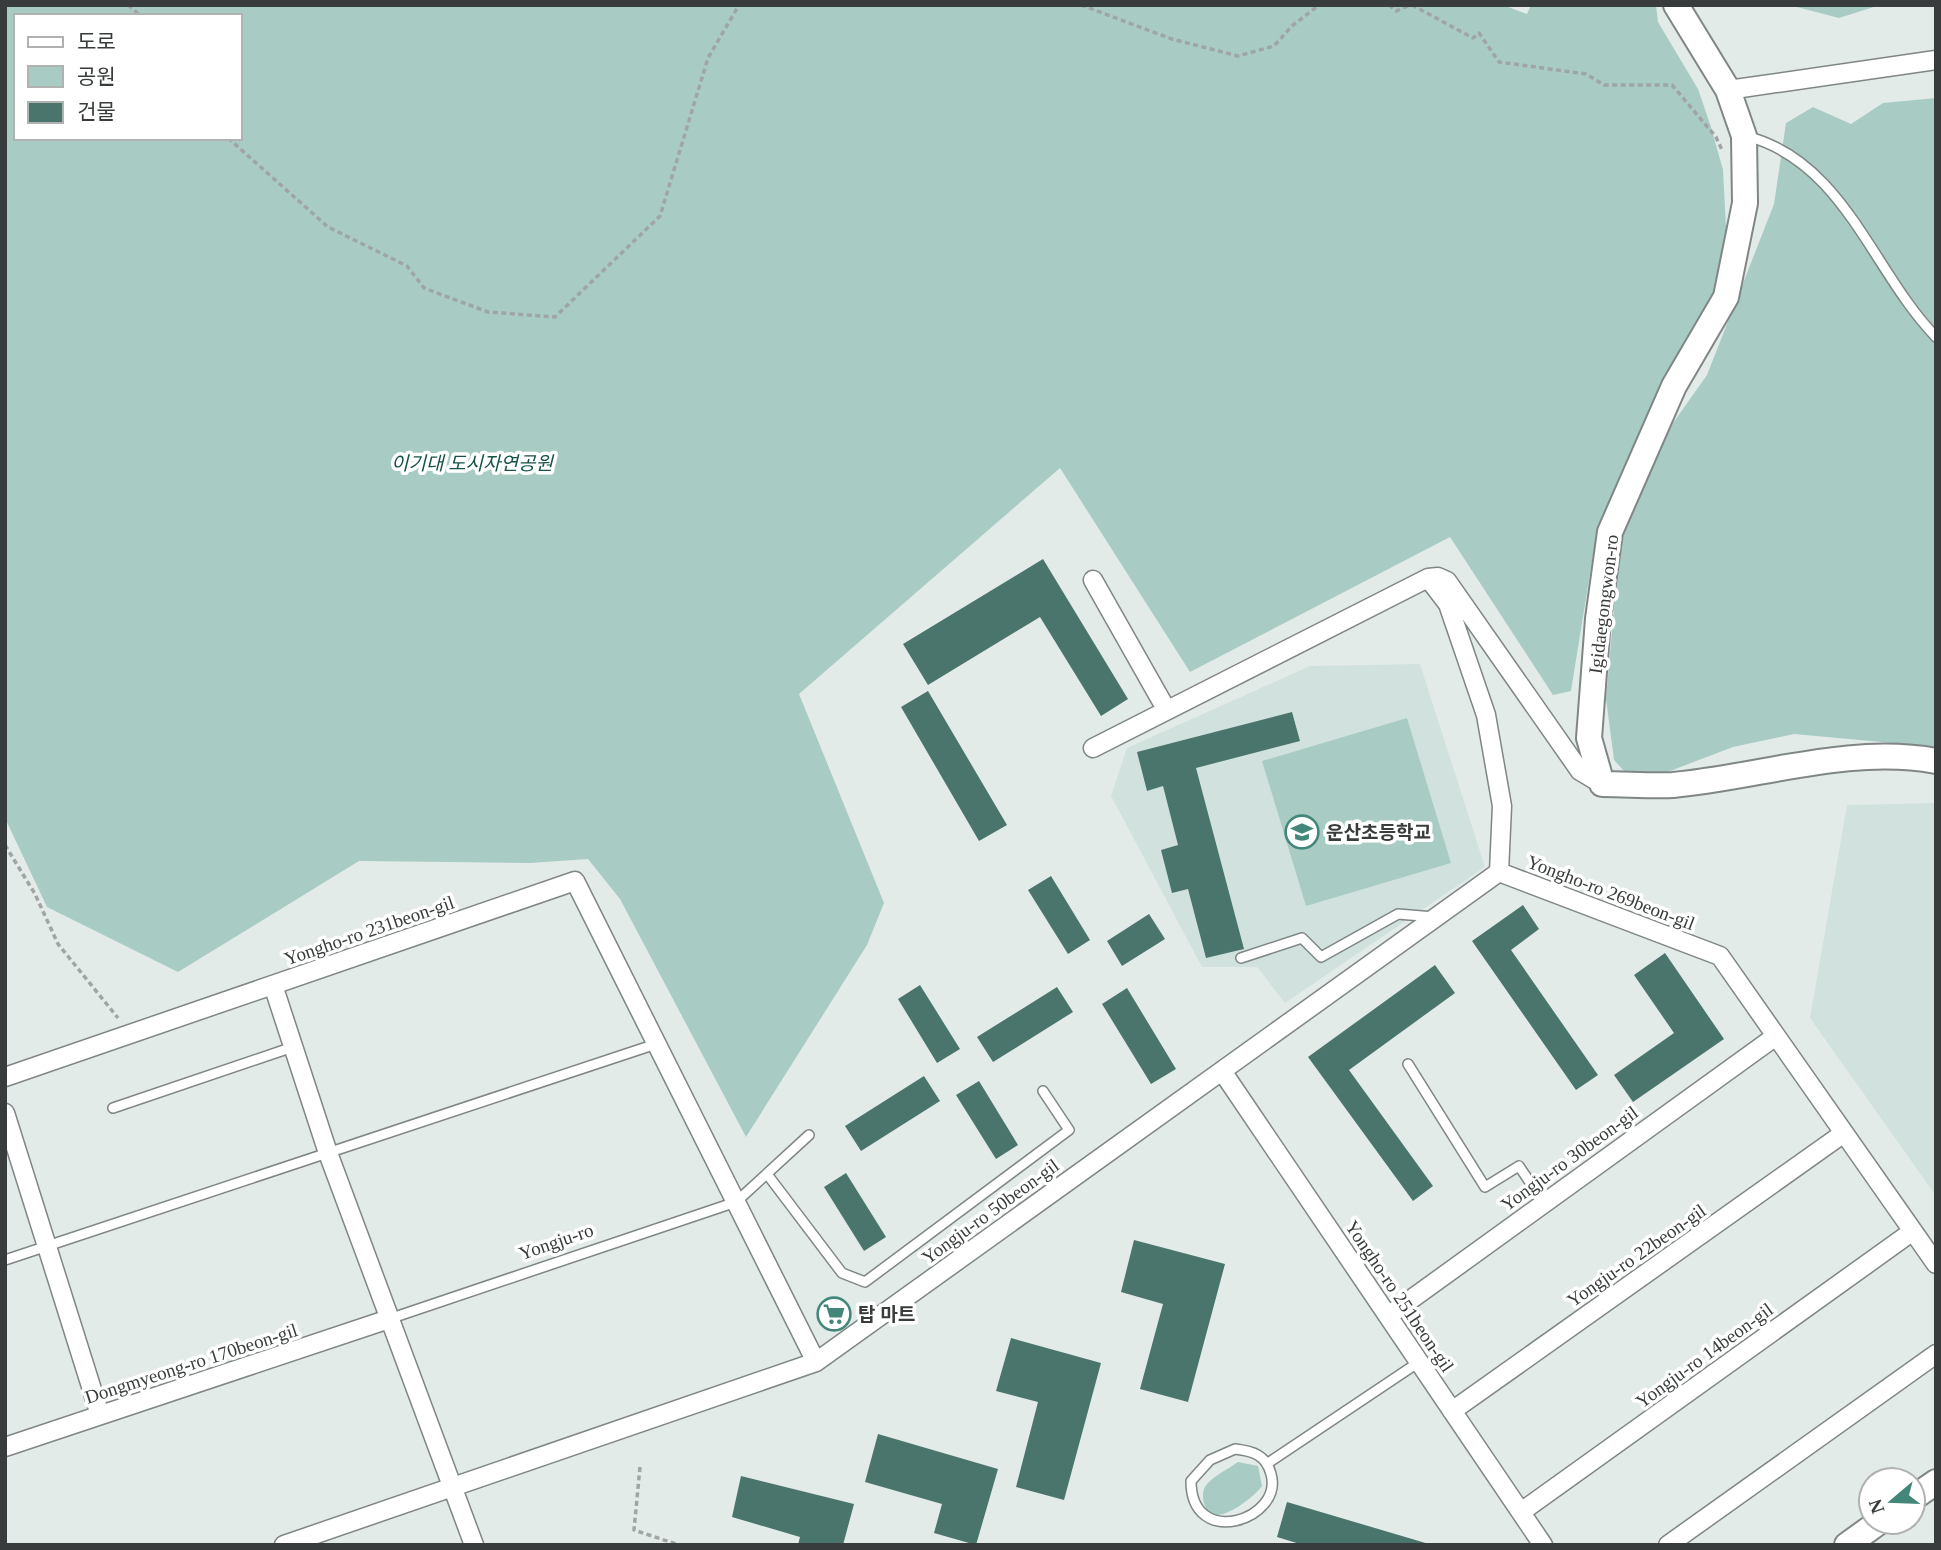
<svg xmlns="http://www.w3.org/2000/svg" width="1941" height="1550" viewBox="0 0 1941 1550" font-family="'Times New Roman','Noto Sans KR',serif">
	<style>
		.built { fill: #d1e2de }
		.green { fill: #a8ccc4; fill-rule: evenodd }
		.building { fill: #4a756c }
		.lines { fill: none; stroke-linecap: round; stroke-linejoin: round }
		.lane-casing { stroke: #7f8685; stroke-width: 12 }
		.street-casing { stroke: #7f8685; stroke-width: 21 }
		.secondary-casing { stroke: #7f8685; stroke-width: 28 }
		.path { stroke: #9fa5a4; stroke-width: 3.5; stroke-dasharray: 5 3.5; stroke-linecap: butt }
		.lane { stroke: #fff; stroke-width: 9 }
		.street { stroke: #fff; stroke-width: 18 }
		.secondary { stroke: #fff; stroke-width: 24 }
		.labels { text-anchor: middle; stroke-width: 7; stroke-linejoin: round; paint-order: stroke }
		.park-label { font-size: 19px; font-style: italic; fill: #155248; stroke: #fff }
		.street-label { font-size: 19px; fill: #393c3c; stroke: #fff }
		.poi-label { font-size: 19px; font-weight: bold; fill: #393c3c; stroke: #fff; text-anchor: start }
	</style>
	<rect width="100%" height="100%" fill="#e3ebe9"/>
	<path class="built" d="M1420,664L1485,867L1285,1003L1257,967H1202L1111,796L1127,748L1310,666Z
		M1936,803V1196L1810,1018L1847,805Z"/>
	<path class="green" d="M5,5H1503L1527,14L1531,5H1656L1658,22L1698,89L1711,127L1723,170L1727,246L1717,296L1597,530L1571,691L1553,695L1450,537L1190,672L1060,468L799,694L884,903L867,945L746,1137L620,899L588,859L530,863L359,861L178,972L47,907L5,818ZM16,16H240V138H16Z
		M1789,5H1880L1839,18Z
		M1936,98V747L1794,734L1733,747L1636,784L1614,760L1606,699L1621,528L1673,423L1707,375L1774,204L1786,123L1813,107L1851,124L1883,103Z
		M1407,718L1451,863L1306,906L1262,761Z
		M1238,1462L1258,1466L1262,1486C1255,1496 1229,1516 1216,1515C1203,1513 1199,1493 1207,1484C1215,1475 1228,1469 1238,1462Z"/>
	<path class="building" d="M1043,559L1128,699L1101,716L1040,617L928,685L903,644Z
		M928,691L1007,825L979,841L901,707Z
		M1292,712L1300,741L1196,768L1244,949L1206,958L1188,889L1172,893L1161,850L1178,845L1163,786L1147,791L1137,752Z
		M1051,876L1090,940L1068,954L1028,890Z
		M1523,905L1539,929L1511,950L1598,1075L1576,1090L1472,941Z
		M1149,914L1165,939L1122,966L1107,941Z
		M1665,953L1724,1039L1633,1102L1614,1075L1674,1033L1634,975Z
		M1435,965L1455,993L1349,1070L1433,1186L1413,1201L1308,1057Z
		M920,985L960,1049L937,1063L898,999Z
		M1057,987L1073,1012L993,1062L977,1037Z
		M1127,988L1176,1069L1151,1084L1102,1004Z
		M924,1076L940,1101L861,1151L845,1126Z
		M979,1081L1018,1145L996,1159L956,1095Z
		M846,1173L886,1237L864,1251L824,1187Z
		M1134,1240L1225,1264L1188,1402L1140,1389L1163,1304L1121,1292Z
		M1011,1338L1101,1363L1064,1500L1016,1487L1038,1402L996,1391Z
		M878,1434L998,1469L976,1545L934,1533L942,1504L865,1482Z
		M741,1476L854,1504L843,1545H798L800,1537L732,1517Z
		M1287,1502L1429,1544V1545H1303L1277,1537Z"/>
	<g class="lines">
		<defs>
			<path id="lane" d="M1746,136C1844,161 1872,271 1936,337
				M1241,958L1302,938L1321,957L1398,914L1434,917
				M1408,1064L1485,1187L1519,1166L1543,1202
				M113,1108L293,1047
				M767,1174L842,1273L865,1282L1069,1130L1043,1091
				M5,1260L656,1044
				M389,1319L736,1202L809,1135
				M1235,1449C1253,1451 1266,1455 1271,1474C1284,1520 1191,1550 1191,1481L1210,1460Z
				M1268,1463L1419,1362"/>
			<path id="street" d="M1728,90L1936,60
				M1428,578L1438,577L1447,581L1580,771L1602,784
				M1093,580L1166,709
				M1093,748L1428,578L1448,604L1486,715L1502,806L1499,872
				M1499,872L1720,956L1936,1264
				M273,985L328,1153L474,1545
				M1222,1071L1543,1545
				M5,1077L575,881L816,1362
				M5,1113L100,1415
				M1388,1316L1776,1036
				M1452,1411L1844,1133
				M5,1447L389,1319
				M1521,1512L1913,1231
				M284,1545L816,1362L1499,872
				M1668,1545L1936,1354"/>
			<path id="secondary" d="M1676,5L1728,90L1744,136L1745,203L1726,297L1674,386L1610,532L1598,619L1589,738L1602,784C1626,784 1650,786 1673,785C1760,777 1849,745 1936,761
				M1913,1498L1936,1482
				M1847,1545L1879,1522"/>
		</defs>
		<use href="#lane" class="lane-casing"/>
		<use href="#street" class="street-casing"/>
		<use href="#secondary" class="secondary-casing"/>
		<path class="path" d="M128,5L141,16
			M1081,5L1172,39L1238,56L1274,46L1292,26L1319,5
			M1389,5L1396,11L1410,5
			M1412,5L1473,38L1479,33L1499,62L1586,74L1604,85H1672L1716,137L1722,150
			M228,138L328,227L407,266L424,288L488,312L555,317L660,216L708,58L739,5
			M5,845L35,894L58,944L118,1018
			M640,1467L634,1530L679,1545"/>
		<use href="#lane" class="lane"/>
		<use href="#street" class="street"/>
		<use href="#secondary" class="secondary"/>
	</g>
	<defs>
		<symbol id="school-ring" viewBox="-11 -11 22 22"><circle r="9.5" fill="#fff" stroke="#43877a" stroke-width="1.5"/><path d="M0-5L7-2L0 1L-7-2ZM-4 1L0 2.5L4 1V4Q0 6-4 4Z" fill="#43877a"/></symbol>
		<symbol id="supermarket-ring" viewBox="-11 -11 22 22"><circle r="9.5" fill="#fff" stroke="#43877a" stroke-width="1.5"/><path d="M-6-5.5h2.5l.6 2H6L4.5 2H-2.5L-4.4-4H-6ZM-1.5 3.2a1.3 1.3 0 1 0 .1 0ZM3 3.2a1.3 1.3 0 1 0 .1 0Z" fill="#43877a"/></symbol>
	</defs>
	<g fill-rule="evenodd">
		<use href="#school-ring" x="1283" y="813" width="38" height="38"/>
		<use href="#supermarket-ring" x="815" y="1295" width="38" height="38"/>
	</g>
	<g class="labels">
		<g class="park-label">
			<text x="472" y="470">이기대 도시자연공원</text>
		</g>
		<g class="street-label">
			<text transform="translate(1603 604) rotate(-83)" y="7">Igidaegongwon-ro</text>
			<text transform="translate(1611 892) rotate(21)" y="7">Yongho-ro 269beon-gil</text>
			<text transform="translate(369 930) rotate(-19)" y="7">Yongho-ro 231beon-gil</text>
			<text transform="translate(1569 1158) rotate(-36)" y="7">Yongju-ro 30beon-gil</text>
			<text transform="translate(990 1211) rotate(-36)" y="7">Yongju-ro 50beon-gil</text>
			<text transform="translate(556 1241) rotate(-19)" y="7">Yongju-ro</text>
			<text transform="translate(1636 1255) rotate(-35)" y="7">Yongju-ro 22beon-gil</text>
			<text transform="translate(1400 1296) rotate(56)" y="7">Yongho-ro 251beon-gil</text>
			<text transform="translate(1704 1355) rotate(-36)" y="7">Yongju-ro 14beon-gil</text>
			<text transform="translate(191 1363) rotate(-18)" y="7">Dongmyeong-ro 170beon-gil</text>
		</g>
		<g class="poi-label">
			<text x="1326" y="839">운산초등학교</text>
			<text x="858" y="1321">탑 마트</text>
		</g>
	</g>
	<rect width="1941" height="1550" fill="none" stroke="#393c3c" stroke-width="14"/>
	<rect x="14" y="14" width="228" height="126" fill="#ffffff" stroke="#b0b1b1" stroke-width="2"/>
	<rect x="28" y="37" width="35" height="10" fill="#ffffff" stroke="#b0b1b1" stroke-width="2"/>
	<text x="77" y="49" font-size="21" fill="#393c3c">도로</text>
	<rect x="28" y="66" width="35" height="21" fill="#a8ccc4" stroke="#b0b1b1" stroke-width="2"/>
	<text x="77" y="84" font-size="21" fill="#393c3c">공원</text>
	<rect x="28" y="102" width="35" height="21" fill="#4a756c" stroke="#b0b1b1" stroke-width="2"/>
	<text x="77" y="119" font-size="21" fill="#393c3c">건물</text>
	<g transform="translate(1892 1501) rotate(251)"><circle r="33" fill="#ffffff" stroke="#b0b1b1" stroke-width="2"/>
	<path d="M0-5L12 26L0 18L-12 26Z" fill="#43877a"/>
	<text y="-10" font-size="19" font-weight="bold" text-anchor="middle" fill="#393c3c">N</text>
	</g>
</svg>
